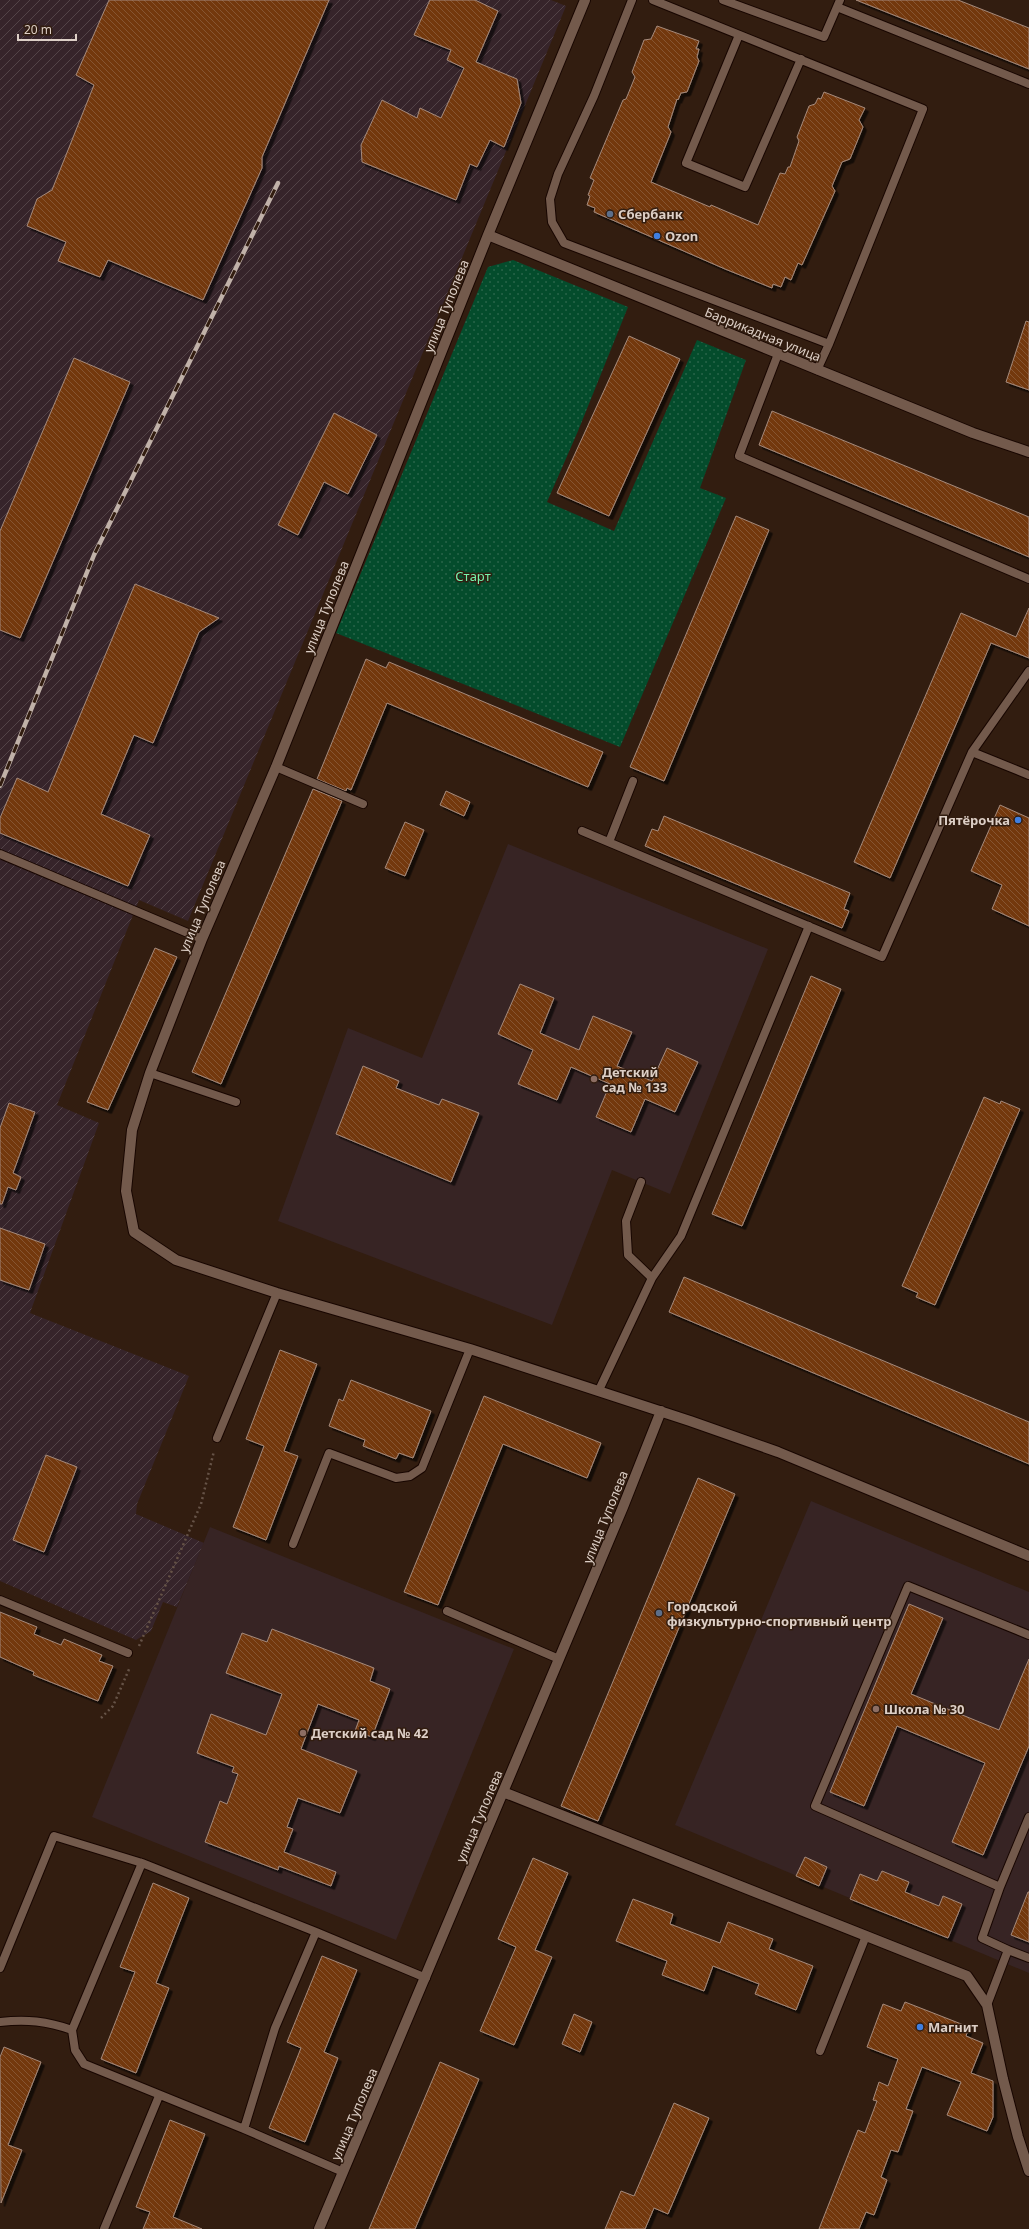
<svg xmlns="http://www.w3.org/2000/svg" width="1029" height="2229" viewBox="0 0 1029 2229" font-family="'Noto Sans',sans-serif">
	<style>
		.industrial { fill: url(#industrial-furrows) }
		.education { fill: #372424 }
		.park { fill: url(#park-dots) }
		.building { fill: url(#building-back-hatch); stroke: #a58a7b; filter: url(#shadow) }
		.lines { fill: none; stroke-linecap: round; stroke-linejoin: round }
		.service-casing { stroke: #180600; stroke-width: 10 }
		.minor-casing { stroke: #180600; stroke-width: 12 }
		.path { stroke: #665347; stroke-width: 2.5; stroke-dasharray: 2 3; stroke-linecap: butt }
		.service { stroke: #735a4c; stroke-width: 8 }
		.minor { stroke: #735a4c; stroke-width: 10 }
		.rail-casing { stroke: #c0b1a8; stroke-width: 4.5 }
		.rail { stroke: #321d10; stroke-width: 3; stroke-dasharray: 9; stroke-linecap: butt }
		.service-dot { fill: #5c6f8a; stroke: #321d10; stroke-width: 1.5 }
		.shop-dot { fill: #3f7fe0; stroke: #321d10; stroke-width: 1.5 }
		.education-dot { fill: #8d6e63; stroke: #321d10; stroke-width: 1.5 }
		.labels { text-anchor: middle; stroke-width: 3; stroke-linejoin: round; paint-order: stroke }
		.poi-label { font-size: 13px; font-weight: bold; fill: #ddcfc6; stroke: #321d10; text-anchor: start }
		.street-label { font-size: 13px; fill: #ddcfc6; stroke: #321d10 }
		.park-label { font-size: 13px; fill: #76f3ad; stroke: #321d10 }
	</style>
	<defs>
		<pattern id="industrial-furrows" width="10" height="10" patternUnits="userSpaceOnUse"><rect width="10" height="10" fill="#36242a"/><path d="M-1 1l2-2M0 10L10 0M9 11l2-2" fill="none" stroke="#534347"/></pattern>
		<pattern id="park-dots" width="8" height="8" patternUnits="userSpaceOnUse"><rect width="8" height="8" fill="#044c2c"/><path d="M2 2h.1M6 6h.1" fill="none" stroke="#286549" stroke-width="1.8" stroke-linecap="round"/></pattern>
		<pattern id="building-back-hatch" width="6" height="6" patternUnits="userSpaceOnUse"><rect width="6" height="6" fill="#733911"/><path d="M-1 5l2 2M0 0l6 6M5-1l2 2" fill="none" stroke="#865532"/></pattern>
		<filter id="shadow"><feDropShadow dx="3.5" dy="3.5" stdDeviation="0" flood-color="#0009"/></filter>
	</defs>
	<rect width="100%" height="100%" fill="#321d10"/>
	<path class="industrial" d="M0,0H551L566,6L188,921L139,900L57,1105L99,1123L30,1313L189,1376L137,1504L136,1514L204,1543L177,1607L163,1602L151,1631L136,1640L0,1581Z"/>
	<path class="education" d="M508,844L768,949L670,1194L612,1170L552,1325L278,1221L348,1028L422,1058Z
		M811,1501L1029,1592V1973L675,1825Z
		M210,1527L514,1649L396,1940L92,1817Z"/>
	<path class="park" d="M513,260L628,307L578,431L547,502L614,531L697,340L746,360L700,488L726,498L620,747L336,633L488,267Z"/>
	<path class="building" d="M109,0H329L262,157V168L203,300L108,260L100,277L58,261L66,242L27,226L37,199L52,190L94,85L76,75Z
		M430,0H475L498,11L476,62L517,79L521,103L504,147L490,140L477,167L470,164L456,200L362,162L361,145L382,100L417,118L420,108L441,118L464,68L447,60L451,50L414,35Z
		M856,0H958L1029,28V69Z
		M657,26L699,41L696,49H699L697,57L699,61L687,92L681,93L678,100L677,99L668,127L671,132L651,182L710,207L711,205L758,225L780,173L785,174L788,167H790L799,141L797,137L809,106L815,104L818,98L821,99L824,92L865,108L859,120L863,127L850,159L842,162L832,186L835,191L802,265L798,263L791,280L785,277L781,287L773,284L772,288L725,269L594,212L595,208L587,205L590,196L588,195L594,180L590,178L623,100L626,99L635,77L632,72L644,40L651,39Z
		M1026,321L1029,322V390L1006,382Z
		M629,336L680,359L609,516L557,493Z
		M74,358L130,382L20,638L0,630V531Z
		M772,411L1029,517V557L759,445Z
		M334,413L377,435L348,494L324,482L298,535L278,525Z
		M736,516L769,530L664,781L630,767Z
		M135,584L219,618L199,632L153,743L134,735L101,814L150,835L128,886L0,833V818L17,778L48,792Z
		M1029,608V658L991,643L890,878L854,862L961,613L1016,637Z
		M366,659L386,668L389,662L603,752L588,787L387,703L351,790L347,788L346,791L317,779Z
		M313,789L342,801L221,1084L192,1072Z
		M446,791L470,802L464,816L440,805Z
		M1000,805L1029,818V926L992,909L1002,885L971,871Z
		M664,816L850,893L844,909L849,911L842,928L645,846L652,829L658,831Z
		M405,822L424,830L405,876L385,868Z
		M155,948L177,957L108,1110L87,1102Z
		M811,976L841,989L742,1226L712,1214Z
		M520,984L554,998L540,1033L579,1050L593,1016L632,1032L617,1066L652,1081L667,1048L698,1062L675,1112L645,1099L631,1132L596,1117L610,1084L571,1067L557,1100L518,1084L533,1050L498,1034Z
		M363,1066L399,1081L396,1088L439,1105L442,1099L479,1113L451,1182L336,1134Z
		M984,1097L1000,1104L1001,1101L1020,1109L935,1305L916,1297L918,1293L902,1286Z
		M9,1103L35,1112L13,1173L21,1177L16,1190L8,1187L2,1204H0V1128Z
		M0,1228L45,1244L29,1290L0,1280Z
		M684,1277L1029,1422V1464L669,1312Z
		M280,1350L317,1364L284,1451L298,1456L266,1540L233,1527L264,1446L246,1439Z
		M351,1380L431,1411L413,1458L399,1453L396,1459L363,1446L365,1440L329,1426L339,1399L343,1401Z
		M484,1396L601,1443L587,1478L503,1444L438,1605L404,1592Z
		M46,1455L77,1467L44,1552L13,1540Z
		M698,1478L735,1494L598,1821L561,1806Z
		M909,1604L943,1618L911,1694L999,1730L1029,1659V1746L983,1855L952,1842L985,1763L897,1726L864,1806L830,1792Z
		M0,1612L37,1627L34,1634L61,1645L64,1639L102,1655L99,1661L113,1666L98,1701L33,1675L34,1672L0,1657Z
		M272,1629L374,1668L370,1681L390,1689L372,1737L355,1731L359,1720L318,1704L301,1749L357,1771L340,1813L298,1798L287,1827L293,1829L284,1852L336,1872L331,1886L279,1866L278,1870L205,1842L220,1801L227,1804L238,1774L232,1772L234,1767L197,1753L211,1714L266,1735L282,1694L226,1673L242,1633L267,1642Z
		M805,1857L827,1867L819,1886L796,1876Z
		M533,1858L568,1873L535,1950L552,1957L514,2045L480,2031L516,1947L498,1939Z
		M882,1871L909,1882L905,1892L939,1906L943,1896L962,1904L948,1938L850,1899L860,1874L877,1881Z
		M153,1883L189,1898L156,1983L169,1988L136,2073L101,2059L135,1972L120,1967Z
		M1028,1892H1029V1942L1011,1935Z
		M633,1899L673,1914L670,1924L720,1943L728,1922L773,1939L769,1949L813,1966L796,2010L755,1994L759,1984L713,1966L704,1991L662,1975L667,1961L616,1941Z
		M322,1956L357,1970L324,2052L338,2058L305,2142L269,2128L301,2048L287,2042Z
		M905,2002L969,2027L966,2036L983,2043L971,2073L993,2081V2117L987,2131L947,2115L961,2082L922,2067L906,2109L913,2111L898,2152L891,2150L881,2177L887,2180L874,2215L866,2212L859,2229H819L858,2130L865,2133L877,2101L873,2100L879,2082L888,2086L898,2059L867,2047L883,2004L901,2011Z
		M574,2014L592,2022L580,2052L562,2044Z
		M4,2047L41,2062L8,2145L22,2150L1,2203L0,2057Z
		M440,2062L479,2079L415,2229H369Z
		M674,2103L709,2118L668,2214L654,2208L645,2229H605L621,2191L634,2196Z
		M170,2120L205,2134L173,2217L202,2229H143L150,2212L136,2207Z"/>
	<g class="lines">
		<defs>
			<path id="service" d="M632,0L594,96L558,174L550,199L552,222L564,243L829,344L817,370
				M653,0L923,109L829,344
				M723,0L824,37L840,0
				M837,7L1029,84
				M739,35L686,163L745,187L801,59
				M778,354L739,456L1029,579
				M972,752L1029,775
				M276,767L363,804
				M582,831L882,957L972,752L1029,671
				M609,842L633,781
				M0,854L202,939
				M150,1073L236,1102
				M641,1182L626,1221L628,1255L652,1278
				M599,1390L652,1278L681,1236L809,926
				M217,1438L277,1293
				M293,1544L329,1453L396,1478L410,1476L422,1468L470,1349
				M0,1600L128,1653
				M447,1611L559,1659
				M1029,1635L908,1586L815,1806L1000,1887L1029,1817
				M1008,1950L1029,1958
				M0,1968L54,1836L142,1863L316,1932L426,1978
				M987,2005L1008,1950L982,1938L1000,1887
				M0,2022C26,2019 47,2021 72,2030L75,2050L84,2064L244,2129L343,2172
				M72,2030L142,1863
				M820,2051L866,1936
				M244,2129L275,2028L316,1932
				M104,2229L159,2096"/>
			<path id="minor" d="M585,0L488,235L276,767L202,939L150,1073L132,1130L126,1191L134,1232L176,1260L277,1293L470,1349L690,1421L778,1452L1029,1556
				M488,235L973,433L1029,452
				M503,1792L967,1976L987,2005L1003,2079L1018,2137L1029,2171
				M319,2229L623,1507L661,1411"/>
		</defs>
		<use href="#service" class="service-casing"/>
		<use href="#minor" class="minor-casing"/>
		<path class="path" d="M139,1646L201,1504L214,1451
			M101,1718L113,1706L130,1667"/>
		<use href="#service" class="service"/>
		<use href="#minor" class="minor"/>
		<defs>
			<path id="rail" d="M0,786L94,555L278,183"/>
		</defs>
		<use href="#rail" class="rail-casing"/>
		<use href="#rail" class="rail"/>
	</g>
	<g class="service-dot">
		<circle cx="610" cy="214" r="4"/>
		<circle cx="659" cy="1613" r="4"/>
	</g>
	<g class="shop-dot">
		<circle cx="657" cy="236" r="4"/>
		<circle cx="1018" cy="820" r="4"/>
		<circle cx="920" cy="2027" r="4"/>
	</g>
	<g class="education-dot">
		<circle cx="594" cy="1079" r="4"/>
		<circle cx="876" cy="1709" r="4"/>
		<circle cx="303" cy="1733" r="4"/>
	</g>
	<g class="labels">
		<g class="poi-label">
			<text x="618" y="219">Сбербанк</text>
			<text x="665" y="241">Ozon</text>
			<text x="1010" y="825" text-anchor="end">Пятёрочка</text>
			<text x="602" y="1077">Детский<tspan x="602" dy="15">сад № 133</tspan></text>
			<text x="667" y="1611">Городской<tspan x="667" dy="15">физкультурно-спортивный центр</tspan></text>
			<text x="884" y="1714">Школа № 30</text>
			<text x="311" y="1738">Детский сад № 42</text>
			<text x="928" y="2032">Магнит</text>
		</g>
		<g class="street-label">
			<text transform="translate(446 306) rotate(-68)" y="5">улица Туполева</text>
			<text transform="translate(763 334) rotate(22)" y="5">Баррикадная улица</text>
			<text transform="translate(326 607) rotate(-68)" y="5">улица Туполева</text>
			<text transform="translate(202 906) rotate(-67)" y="5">улица Туполева</text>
			<text transform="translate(605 1517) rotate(-68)" y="5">улица Туполева</text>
			<text transform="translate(479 1816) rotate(-67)" y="5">улица Туполева</text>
			<text transform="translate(354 2114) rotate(-67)" y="5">улица Туполева</text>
		</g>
		<g class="park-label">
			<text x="473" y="581">Старт</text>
		</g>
	</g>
	<path d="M18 34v6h58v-6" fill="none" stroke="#ddcfc6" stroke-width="2"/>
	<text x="24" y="34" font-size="12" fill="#ddcfc6" stroke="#321d10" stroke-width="3" paint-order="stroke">20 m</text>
</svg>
